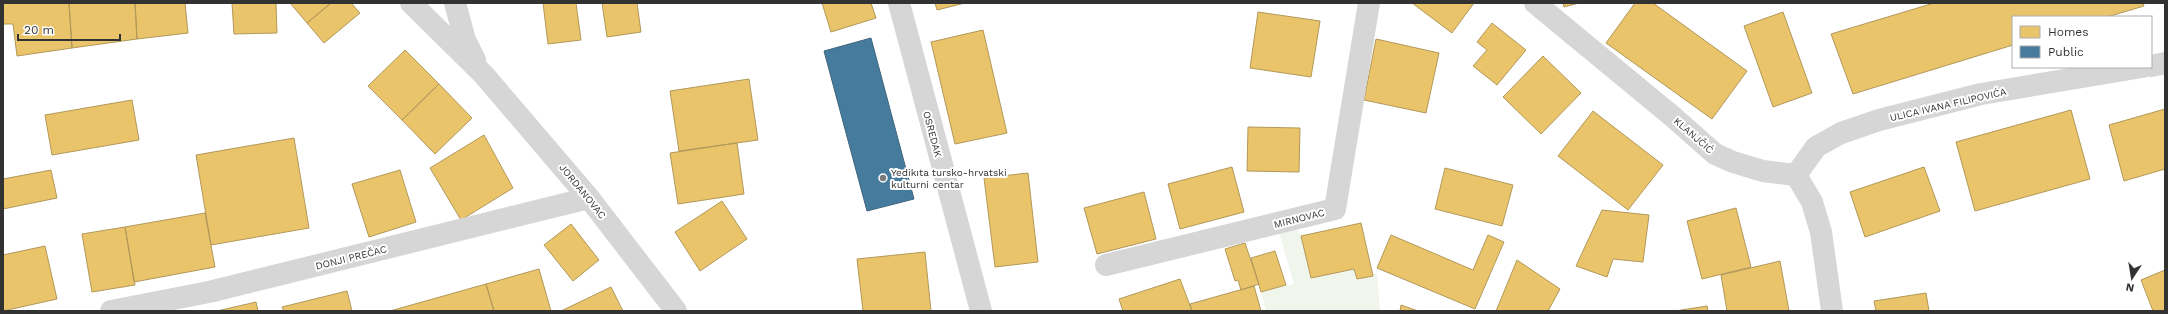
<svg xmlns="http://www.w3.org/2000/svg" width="2168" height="314" viewBox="0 0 2168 314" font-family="'Work Sans',sans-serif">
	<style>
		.green { fill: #f1f6ed }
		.homes { fill: #e9c46a; stroke: #b29859 }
		.public { fill: #457b9d; stroke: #3f657d }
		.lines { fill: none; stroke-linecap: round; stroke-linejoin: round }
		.minor { stroke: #d6d6d6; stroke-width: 22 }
		.poi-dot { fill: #7a7a7a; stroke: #fff; stroke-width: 1.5 }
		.labels { text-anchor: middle; stroke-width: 4; stroke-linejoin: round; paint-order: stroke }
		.street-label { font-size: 10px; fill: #323232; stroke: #fff }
		.poi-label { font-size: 10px; fill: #323232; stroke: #fff; text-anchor: start }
	</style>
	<rect width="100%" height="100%" fill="#fff"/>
	<path class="green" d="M1297,228L1301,236L1311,278L1354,269L1357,279L1377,273L1380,311H1266L1261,292L1294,284L1279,232Z"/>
	<path class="homes" d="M3,3H69L72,48L17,56L13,24H3Z
		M69,3H135L137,39L72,48Z
		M135,3H185L188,33L137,39Z
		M232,3H276L277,33L234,34Z
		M290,3H331L307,23Z
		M331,3H351L360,13L324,43L307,23Z
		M543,3H576L581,40L548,44Z
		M602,3H637L641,32L607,37Z
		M822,3H871L876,18L831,32Z
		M935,3H965L937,10Z
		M1412,3H1474L1452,33Z
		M1563,3H1579L1564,7Z
		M1635,3H1653L1747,71L1712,119L1606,43Z
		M1934,3H2143L2144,6L2107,17H2013V45L1853,94L1831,34Z
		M1258,12L1320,21L1311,77L1250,68Z
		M1783,12L1812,93L1773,107L1744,26Z
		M1492,23L1526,50L1497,85L1473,66L1487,50L1477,42Z
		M983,30L1007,133L955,144L931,42Z
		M1376,39L1439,53L1426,113L1364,100Z
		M405,50L439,84L402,120L368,86Z
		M1543,56L1581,93L1541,134L1503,97Z
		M749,79L758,140L679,151L670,91Z
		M439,84L472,118L435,154L402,120Z
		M132,100L139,140L52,155L45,115Z
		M2165,109V169L2124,181L2109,125Z
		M2071,110L2090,179L1975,211L1956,142Z
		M1593,111L1663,165L1628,210L1558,156Z
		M1248,127L1300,128L1299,172L1247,171Z
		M484,135L513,188L461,220L430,168Z
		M294,138L309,228L211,245L196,155Z
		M737,143L744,194L678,204L670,153Z
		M1232,167L1244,212L1180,229L1168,184Z
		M1924,167L1940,211L1865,237L1850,192Z
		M1445,168L1513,185L1502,226L1435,209Z
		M51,170L57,198L3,209V179Z
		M400,170L416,222L369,237L352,184Z
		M1028,173L1038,262L995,267L984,178Z
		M1144,192L1156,239L1097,254L1084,208Z
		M722,201L747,239L700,271L675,232Z
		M1736,208L1751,267L1702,279L1687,221Z
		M1602,210L1649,215L1643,262L1613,259L1607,277L1576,266Z
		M205,213L215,267L134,282L125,227Z
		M1361,223L1373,276L1357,279L1354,269L1311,278L1301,236Z
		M571,224L599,260L573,281L544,245Z
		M125,227L135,285L92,292L82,234Z
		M1391,235L1473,270L1488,235L1504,242L1475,309L1377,268Z
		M1245,243L1259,284L1241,290L1238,280L1235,281L1225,249Z
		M45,246L57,299L3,311V255Z
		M1275,251L1286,285L1261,292L1251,258Z
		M925,252L931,311H863L857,259Z
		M1517,260L1560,289L1548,311H1496Z
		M1780,261L1789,311H1727L1721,275Z
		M539,269L551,311H494L486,284Z
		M2165,270V311H2153L2141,280Z
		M1180,279L1192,311H1123L1119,299Z
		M486,284L494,311H390Z
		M1254,286L1261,311H1192L1190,304Z
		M611,287L623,311H561Z
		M347,291L352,311H284L282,307Z
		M1926,293L1929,311H1876L1874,301Z
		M256,302L258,311H217Z
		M1401,305L1418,311H1400Z
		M1707,306L1708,311H1675Z"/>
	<path class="public" d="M871,38L914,199L867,211L824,51Z"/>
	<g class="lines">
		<path class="minor" d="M411,3L484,75L589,198L676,311
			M455,3L465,40L475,60
			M899,3L981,311
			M1535,3L1672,116L1715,154L1733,162L1763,171L1796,175
			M2151,66L2165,63
			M1796,175L1816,147L1841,133L1879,120L1981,94L2142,67
			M1796,175L1812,202L1821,232L1832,311
			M1106,265L1335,209L1369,3
			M111,311L209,292L589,198"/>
	</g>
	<circle class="poi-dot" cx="883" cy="178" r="4"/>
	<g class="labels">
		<g class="street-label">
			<text transform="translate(1948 104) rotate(-13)" y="4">ULICA IVANA FILIPOVIĆA</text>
			<text transform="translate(933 134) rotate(75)" y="4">OSREDAK</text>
			<text transform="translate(1694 135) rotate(41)" y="4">KLANJČIĆ</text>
			<text transform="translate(583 191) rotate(51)" y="4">JORDANOVAC</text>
			<text transform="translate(1299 218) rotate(-14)" y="4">MIRNOVAC</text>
			<text transform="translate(351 257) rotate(-14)" y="4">DONJI PREČAC</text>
		</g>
		<g class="poi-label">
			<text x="891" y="176">Yedikıta tursko-hrvatski<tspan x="891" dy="12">kulturni centar</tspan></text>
		</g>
	</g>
	<rect width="2168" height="314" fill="none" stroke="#323232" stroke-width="8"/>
	<rect x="2012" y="16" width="140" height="52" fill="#ffffff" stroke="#adadad"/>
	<rect x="2020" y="26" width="20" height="12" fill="#e9c46a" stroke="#adadad"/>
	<text x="2048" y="36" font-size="12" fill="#323232">Homes</text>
	<rect x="2020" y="46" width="20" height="12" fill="#457b9d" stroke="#adadad"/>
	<text x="2048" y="56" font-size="12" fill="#323232">Public</text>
	<g transform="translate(2132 278) rotate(192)" stroke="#ffffff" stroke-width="3" paint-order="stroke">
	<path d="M0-3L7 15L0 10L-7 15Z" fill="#323232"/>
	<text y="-6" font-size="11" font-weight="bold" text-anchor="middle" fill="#323232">N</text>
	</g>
	<path d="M18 34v6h102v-6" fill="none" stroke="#323232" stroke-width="2"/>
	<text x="24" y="34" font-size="12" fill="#323232" stroke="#ffffff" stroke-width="3" paint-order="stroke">20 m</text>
</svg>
